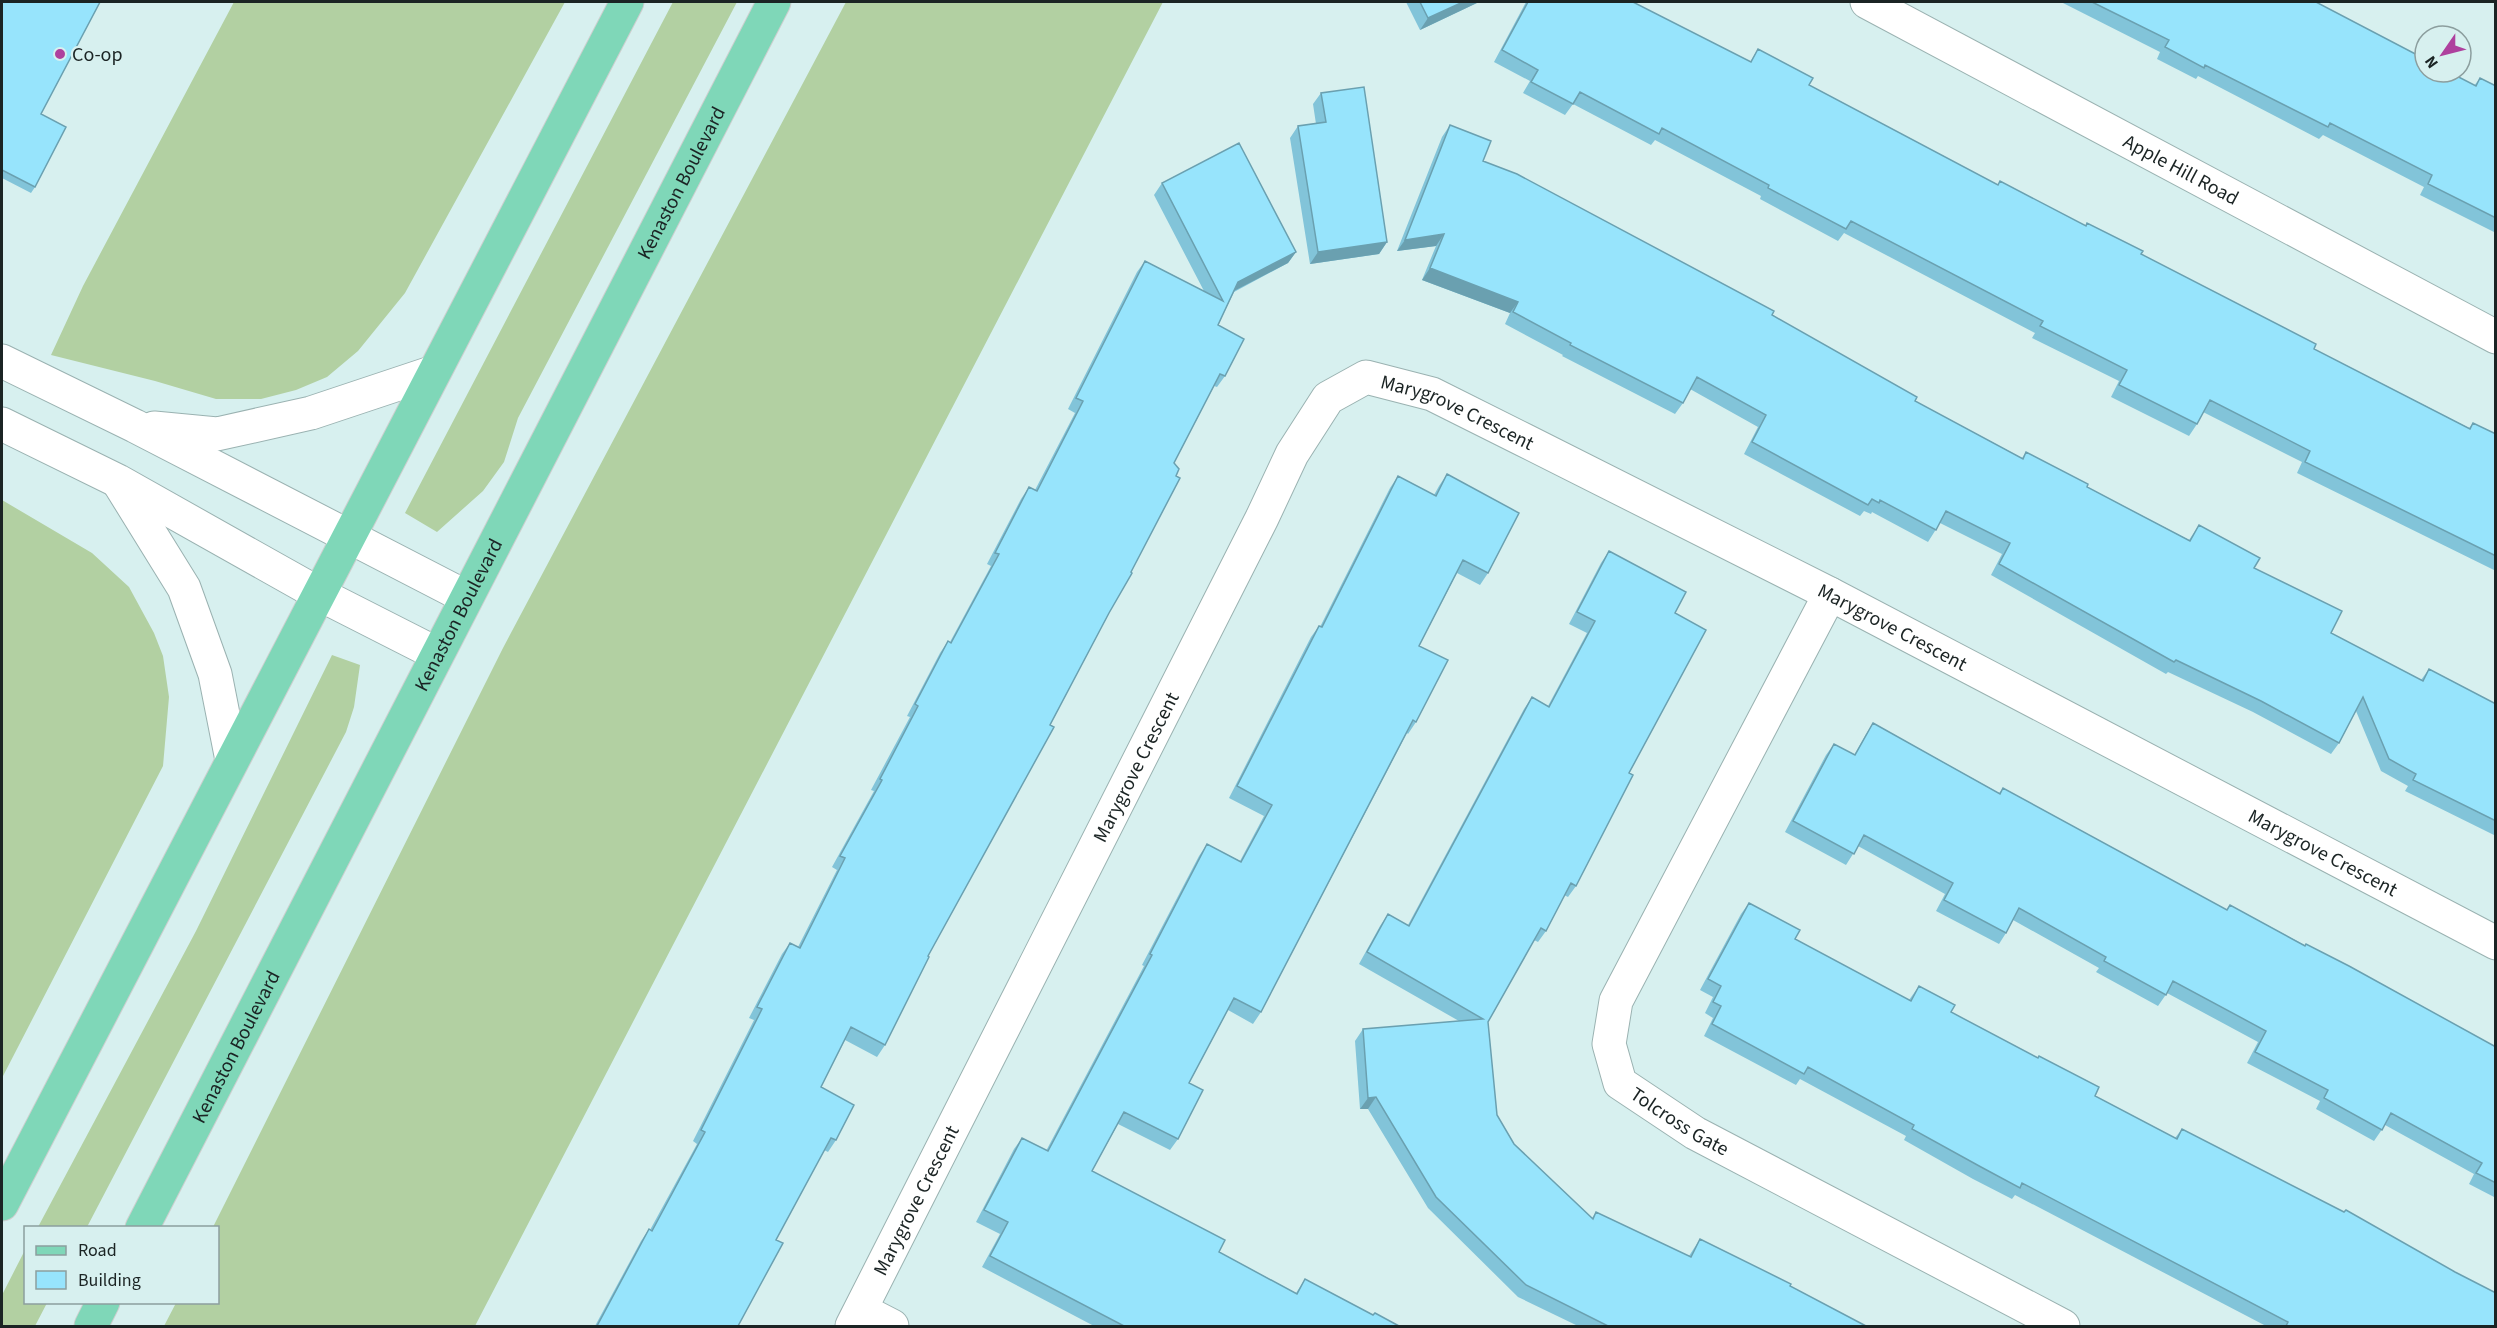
<svg xmlns="http://www.w3.org/2000/svg" width="2497" height="1328" viewBox="0 0 2497 1328" font-family="'Source Sans 3',sans-serif">
	<style>
		.grass { fill: #b2d0a2 }
		.lines { fill: none; stroke-linecap: round; stroke-linejoin: round }
		.minor-casing { stroke: #9ab2b1; stroke-width: 35 }
		.major-casing { stroke: #cdcfcf; stroke-width: 35 }
		.minor { stroke: #fff; stroke-width: 33 }
		.major { stroke: #7fd7b8; stroke-width: 33 }
		.wall { fill: #82c4d9 }
		.shaded-wall { fill: #6aa0b0 }
		.building { fill: #97e4fc; stroke: #6aa0b0; stroke-width: 1.5 }
		.poi-dot { fill: #ae409e; stroke: #d7f0ef; stroke-width: 2 }
		.labels { text-anchor: middle; stroke-width: 4.5; stroke-linejoin: round; paint-order: stroke }
		.poi-label { font-size: 20px; fill: #1b2424; stroke: #d7f0ef; text-anchor: start }
		.street-label { font-size: 20px; fill: #1b2424; stroke: #d7f0ef }
	</style>
	<rect width="100%" height="100%" fill="#d7f0ef"/>
	<path class="grass" d="M234,2H565L405,293L358,351L327,377L296,390L261,399H216L155,381L51,355L83,286Z
		M673,2H737L518,418L504,462L483,491L437,532L405,513Z
		M846,2H1163L475,1326H164L176,1303L218,1302V1228L213,1227L503,648Z
		M2,500L92,553L129,587L154,633L163,656L169,697L163,766L2,1078Z
		M332,655L360,665L354,707L346,732L87,1227H38L196,931Z
		M25,1250L26,1302L47,1303L35,1326H2V1295Z"/>
	<g class="lines">
		<defs>
			<g id="minor">
				<path id="s1" d="M1867,2L2496,337"/>
				<path d="M2,361L135,426L466,597"/>
				<path d="M2,424L118,481L319,594L437,654"/>
				<path d="M154,428L217,434L311,413L431,373"/>
				<path d="M119,483L184,588L215,674L232,760"/>
				<path id="s2" d="M1830,594L1616,1001L1609,1044L1620,1083L1695,1133L2063,1326"/>
				<path d="M861,1310L892,1326"/>
				<path id="s3" d="M852,1326L1262,518L1292,454L1328,398L1366,377L1432,394L1524,440L1830,594L2496,943"/>
			</g>
			<g id="major">
				<path d="M2,1204C210,803 416,401 627,2"/>
				<path id="s4" d="M142,1228L774,2"/>
				<path d="M91,1326L103,1302"/>
			</g>
		</defs>
		<use href="#minor" class="minor-casing"/>
		<use href="#major" class="major-casing"/>
		<use href="#minor" class="minor"/>
		<use href="#major" class="major"/>
	</g>
	<path class="wall" d="M2,2L41,114L35,187L31,193L2,178Z
		M1406,2H1479L1420,30Z
		M1526,2H1633L1750,62L1758,49L1809,85L1997,185L2141,254L2314,349L2469,428L2473,423L2496,434V571L2297,473L2302,462L2203,412L2197,424L2189,436L2111,397L2119,381L2032,338L2035,333L1844,233L1838,241L1760,199L1761,196L1655,140L1651,145L1573,104L1565,115L1523,93L1530,81L1494,62Z
		M2061,2H2316L2474,86L2480,78L2496,86V233L2420,195L2424,187L2323,135L2319,139L2198,76L2196,79L2157,59L2160,52Z
		M1321,93L1387,242L1379,254L1310,264L1290,138L1298,126L1316,124L1313,104Z
		M1450,125L1483,161L1772,315L1915,401L2022,458L2026,452L2087,487L2189,540L2199,525L2254,568L2331,633L2421,680L2429,669L2496,704V836L2405,791L2408,786L2381,771L2356,711L2339,743L2331,754L2253,712L2168,672L2166,674L1991,575L2002,554L1940,523L1928,542L1872,512L1871,514L1864,511L1860,516L1744,454L1758,427L1690,389L1683,403L1675,414L1562,356L1563,355L1505,324L1510,313L1422,280L1436,246L1397,251L1442,137Z
		M1162,183L1296,252L1288,263L1234,292L1218,325L1225,376L1217,387L1214,386L1174,463L1109,613L928,956L885,1045L877,1057L845,1040L821,1087L836,1140L828,1152L824,1150L776,1240L738,1326H595L641,1241L649,1229L650,1230L697,1144L693,1141L754,1020L749,1018L782,954L790,943L798,947L837,870L832,867L874,791L871,790L910,717L907,716L940,653L948,641L950,642L991,566L987,564L1021,499L1029,487L1035,490L1075,413L1068,409L1137,272L1145,261L1204,291L1154,195Z
		M1447,474L1488,573L1480,585L1457,573L1419,646L1416,722L1408,734L1407,733L1261,1012L1253,1024L1228,1010L1189,1083L1178,1139L1170,1150L1118,1124L1092,1171L1219,1252L1296,1293L1305,1279L1373,1315L1399,1326H1094L982,1267L1000,1234L976,1222L1014,1149L1022,1138L1046,1151L1144,966L1142,965L1199,856L1207,844L1240,861L1264,816L1229,798L1311,637L1319,626L1320,627L1390,488L1398,476L1434,495L1439,486Z
		M1609,551L1675,613L1629,773L1576,886L1568,897L1564,895L1546,931L1538,942L1534,940L1488,1022L1497,1115L1514,1144L1592,1218L1596,1212L1689,1256L1700,1239L1866,1326H1578L1518,1297L1428,1208L1368,1109H1360L1355,1041L1363,1029L1459,1021L1359,964L1380,926L1388,914L1408,925L1524,709L1532,697L1548,706L1587,633L1569,624L1601,563Z
		M1873,723L1999,793L2003,788L2227,910L2230,905L2496,1048V1198L2469,1184L2474,1174L2385,1125L2374,1141L2316,1109L2320,1101L2247,1063L2258,1042L2167,993L2158,1006L2096,972L2099,968L2013,920L2006,933L1999,944L1936,911L1945,894L1858,846L1846,865L1785,832L1826,755L1834,744L1854,755L1866,734Z
		M1749,903L1795,939L1909,1000L1919,986L1951,1012L2095,1096L2175,1138L2182,1129L2496,1326H2266L2015,1195L2012,1199L1973,1179L1904,1140L1906,1136L1800,1079L1796,1085L1704,1036L1713,1018L1705,1013L1713,997L1700,990L1741,914Z"/>
	<path class="shaded-wall" d="M1463,2H1479L1420,30L1428,18Z
		M1444,234L1436,246L1397,251L1405,240Z
		M1387,242L1379,254L1310,264L1318,252Z
		M1296,252L1288,263L1230,293L1238,282Z
		M1430,268L1518,302L1510,313L1422,280Z
		M1376,1097L1368,1109H1360L1368,1098Z"/>
	<path class="building" d="M2,2H100L41,114L66,127L35,187L2,170Z
		M1420,2H1463L1428,18Z
		M1528,2H1633L1751,62L1758,49L1813,78L1809,85L1998,185L2000,181L2086,226L2087,223L2143,251L2141,254L2316,344L2314,349L2470,429L2473,423L2496,434V556L2305,462L2310,451L2210,400L2197,424L2119,385L2127,370L2040,326L2043,321L1851,221L1846,229L1768,188L1769,185L1662,128L1659,134L1580,92L1573,104L1531,82L1538,70L1502,50Z
		M2092,2H2316L2425,59V72H2449L2476,86L2480,78L2496,86V218L2428,184L2432,175L2330,123L2328,127L2205,65L2204,68L2165,47L2169,40Z
		M1364,87L1387,242L1318,252L1298,126L1326,122L1321,93Z
		M1450,125L1491,141L1483,161L1517,174L1774,311L1772,315L1917,397L1915,401L2023,459L2026,452L2088,484L2087,487L2190,541L2199,525L2260,558L2254,568L2342,611L2331,633L2423,681L2429,669L2496,704V821L2413,780L2416,774L2389,759L2363,697L2339,743L2261,701L2176,660L2174,662L1999,564L2010,543L1946,511L1936,530L1880,500L1879,503L1872,499L1868,505L1752,442L1766,415L1697,377L1683,403L1570,345L1571,343L1513,312L1518,302L1430,268L1444,234L1405,240Z
		M1239,143L1296,252L1238,282L1218,325L1244,339L1225,376L1220,374L1174,463L1179,469L1176,476L1180,478L1131,572L1132,573L1109,613L1050,725L1054,727L928,956L929,957L885,1045L851,1027L821,1087L854,1105L836,1140L831,1138L776,1240L783,1243L738,1326H597L649,1229L652,1231L705,1132L701,1130L762,1009L757,1007L790,943L800,948L845,858L840,856L882,780L880,779L918,706L915,704L948,641L951,643L999,554L995,553L1029,487L1037,491L1083,401L1076,398L1145,261L1223,301L1162,183Z
		M1447,474L1519,513L1488,573L1463,560L1419,646L1448,660L1416,722L1413,720L1261,1012L1234,998L1189,1083L1203,1090L1178,1139L1124,1112L1092,1171L1225,1240L1219,1252L1297,1294L1305,1279L1373,1315L1375,1313L1399,1326H1124L990,1256L1008,1222L984,1210L1022,1138L1048,1151L1152,955L1150,954L1207,844L1241,862L1272,805L1237,786L1319,626L1322,627L1398,476L1436,496Z
		M1609,551L1686,592L1675,613L1706,630L1629,773L1633,775L1576,886L1571,883L1546,931L1541,928L1488,1022L1497,1115L1514,1144L1593,1219L1596,1212L1691,1257L1700,1239L1791,1284L1790,1286L1866,1326H1608L1526,1285L1436,1197L1376,1097L1368,1098L1363,1029L1483,1019L1367,952L1388,914L1409,926L1532,697L1549,707L1595,621L1577,612Z
		M1873,723L2000,794L2003,788L2227,910L2230,905L2305,946L2306,944L2349,966L2496,1047V1183L2476,1173L2482,1163L2391,1113L2382,1130L2324,1098L2328,1090L2255,1052L2266,1031L2173,981L2166,995L2104,961L2106,957L2019,908L2006,933L1944,900L1953,883L1864,835L1854,854L1793,821L1834,744L1855,755Z
		M1749,903L1800,930L1795,939L1911,1001L1919,986L1955,1005L1951,1012L2038,1058L2039,1056L2099,1087L2095,1096L2177,1139L2182,1129L2344,1212L2346,1210L2455,1272L2496,1293V1326H2286L2288,1322L2022,1183L2020,1188L1981,1167L1912,1129L1914,1125L1808,1067L1804,1074L1712,1024L1721,1006L1713,1002L1721,986L1708,979Z"/>
	<circle class="poi-dot" cx="60" cy="54" r="6"/>
	<g class="labels">
		<g class="poi-label">
			<text x="72" y="61">Co-op</text>
		</g>
		<g class="street-label">
			<text dy="7" stroke="none"><textPath href="#s1" startOffset="356">Apple Hill Road</textPath></text>
			<text dy="7" stroke="none"><textPath href="#s4" startOffset="1176">Kenaston Boulevard</textPath></text>
			<text dy="7" stroke="none"><textPath href="#s3" startOffset="1185">Marygrove Crescent</textPath></text>
			<text dy="7" stroke="none"><textPath href="#s4" startOffset="690">Kenaston Boulevard</textPath></text>
			<text dy="7" stroke="none"><textPath href="#s3" startOffset="1671">Marygrove Crescent</textPath></text>
			<text dy="7" stroke="none"><textPath href="#s3" startOffset="627">Marygrove Crescent</textPath></text>
			<text dy="7" stroke="none"><textPath href="#s3" startOffset="2157">Marygrove Crescent</textPath></text>
			<text dy="7" stroke="none"><textPath href="#s4" startOffset="204">Kenaston Boulevard</textPath></text>
			<text dy="7" stroke="none"><textPath href="#s2" startOffset="615">Tolcross Gate</textPath></text>
			<text dy="7" stroke="none"><textPath href="#s3" startOffset="141">Marygrove Crescent</textPath></text>
		</g>
	</g>
	<rect width="2497" height="1328" fill="none" stroke="#1b2424" stroke-width="6"/>
	<rect x="24" y="1226" width="195" height="78" fill="#d7f0ef" stroke="#8c9e9e" stroke-width="1.5"/>
	<rect x="36" y="1246" width="30" height="9" fill="#7fd7b8" stroke="#8c9e9e" stroke-width="1.5"/>
	<text x="78" y="1256" font-size="18" fill="#1b2424">Road</text>
	<rect x="36" y="1271" width="30" height="18" fill="#97e4fc" stroke="#8c9e9e" stroke-width="1.5"/>
	<text x="78" y="1286" font-size="18" fill="#1b2424">Building</text>
	<g transform="translate(2443 54) rotate(235)"><circle r="28" fill="#d7f0ef" stroke="#8c9e9e" stroke-width="1.5"/>
	<path d="M0-4.5L10 22L0 15L-10 22Z" fill="#ae409e"/>
	<text y="-9" font-size="16" font-weight="bold" text-anchor="middle" fill="#1b2424">N</text>
	</g>
</svg>
